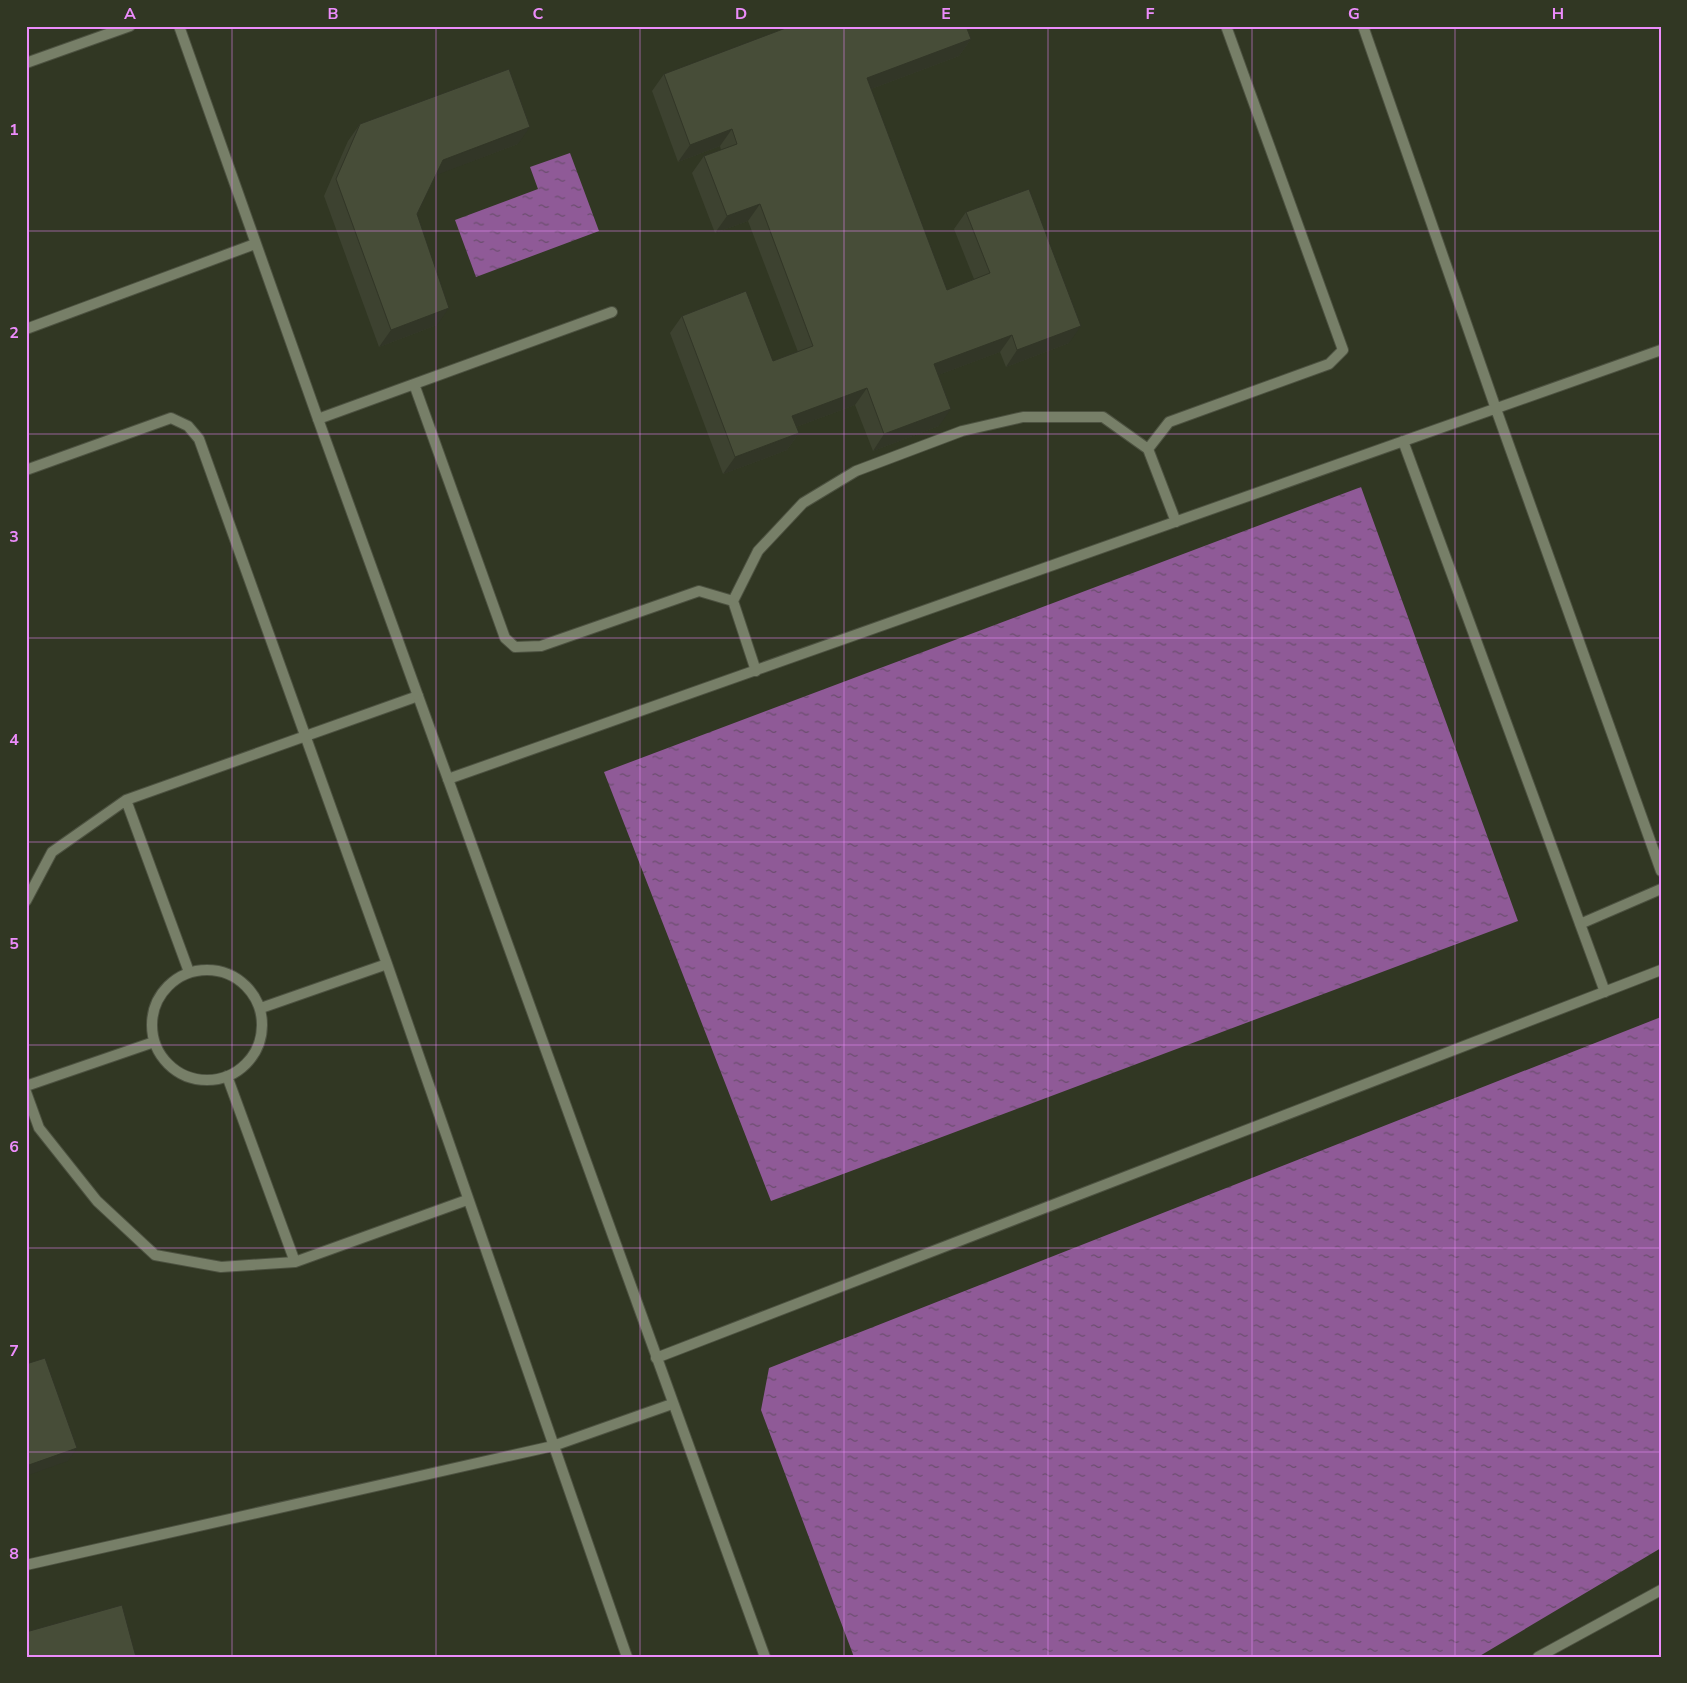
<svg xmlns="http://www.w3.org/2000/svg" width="1687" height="1683" viewBox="0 0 1687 1683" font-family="'Nunito Sans',sans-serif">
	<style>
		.water { fill: url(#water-ripples) }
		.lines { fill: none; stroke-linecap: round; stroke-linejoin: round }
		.lane-casing { stroke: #4d5241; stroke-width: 12 }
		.street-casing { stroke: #4d5241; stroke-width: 12 }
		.lane { stroke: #777f68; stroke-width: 10 }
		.street { stroke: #777f68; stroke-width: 10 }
		.wall { fill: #3d4230 }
		.shaded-wall { fill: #323627 }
		.building { fill: #474d38; stroke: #323627 }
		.grid { fill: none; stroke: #ec8cfb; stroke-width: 1; stroke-opacity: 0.55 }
		.neatline { fill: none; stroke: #ec8cfb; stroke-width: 2 }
		.grid-label { font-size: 16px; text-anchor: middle; font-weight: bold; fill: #ec8cfb }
	</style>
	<defs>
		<pattern id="water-ripples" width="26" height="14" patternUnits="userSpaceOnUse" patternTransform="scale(1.25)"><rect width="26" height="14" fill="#8f5a97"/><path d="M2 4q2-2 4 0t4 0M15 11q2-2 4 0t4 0" fill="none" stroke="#6b4e6e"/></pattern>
	</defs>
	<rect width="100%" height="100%" fill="#313723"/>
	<path class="water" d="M570,153L599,231L476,277L455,220L538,189L530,167Z
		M1361,487L1518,921L771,1201L604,772Z
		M1661,1017V1548L1478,1657H854L761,1410L769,1368Z"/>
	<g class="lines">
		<defs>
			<path id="lane" d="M1363,26L1496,409L1661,871
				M414,384L505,638L515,647L541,646L699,591L733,601
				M318,419L612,312
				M1403,441L1605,992
				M1148,449L1169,422L1329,364L1343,350L1226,26
				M26,470L171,418L188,426L199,439L387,964L627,1657
				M756,671L733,601L758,551L803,503L856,471L962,431L1023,417H1103L1148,449L1176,522
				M448,779L1661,350
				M126,800L189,972
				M26,901L52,852L126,800L418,696
				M1580,924L1661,889
				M152 1025a55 55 0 1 1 110 0a55 55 0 1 1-110 0Z
				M261,1008L387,964
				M227,1076L295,1262
				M26,1086L154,1042
				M26,1092L39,1128L97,1201L155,1255L221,1267L295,1262L467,1200
				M656,1358L1661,970
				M26,1565L553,1446L672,1404
				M1538,1657L1661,1590"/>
			<path id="street" d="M179,26L318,419L765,1657
				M26,63L130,26
				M26,329L255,244"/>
		</defs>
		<use href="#lane" class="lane-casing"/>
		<use href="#street" class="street-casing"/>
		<use href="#lane" class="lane"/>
		<use href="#street" class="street"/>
	</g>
	<path class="wall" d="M971,39L959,56L871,89L947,290L974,279L954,229L966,212L1069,343L1006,367L1000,352L938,375L939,426L873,451L855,405L796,427L799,433L787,450L723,474L670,333L682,316L773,361L798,352L748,221L715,233L692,173L704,156L721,150L720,146L678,162L652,91L664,74Z
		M360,124L518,144L435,175L417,214L437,325L379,347L324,196L348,141Z"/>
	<path class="shaded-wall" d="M971,39L959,56L855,95L867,78Z
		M530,127L518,144L431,177L443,160Z
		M732,129L720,146L678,162L690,145Z
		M760,204L748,221L715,233L727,216Z
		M449,308L437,325L379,347L391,330Z
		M1081,326L1069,343L1006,367L1017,350Z
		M1012,335L1000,352L922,381L934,364Z
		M867,388L855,405L780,433L792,416Z
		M951,409L939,426L873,451L884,434Z
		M799,433L787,450L723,474L735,457Z
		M77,1448L68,1461L26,1476V1466Z"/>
	<path class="building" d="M791,26H966L971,39L867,78L947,290L990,273L966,212L1029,189L1081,326L1017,350L1012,335L934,364L951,409L884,434L867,388L792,416L799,433L735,457L682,316L746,291L773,361L813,346L760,204L727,216L704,156L737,144L732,129L690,145L664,74Z
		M509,69L530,127L443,160L417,214L449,308L391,330L336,179L360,124Z
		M45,1358L77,1448L26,1466V1364Z
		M122,1605L136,1657H26V1632Z"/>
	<path class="grid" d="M232,26V1657M436,26V1657M640,26V1657M844,26V1657M1048,26V1657M1252,26V1657M1455,26V1657M26,231H1661M26,434H1661M26,638H1661M26,842H1661M26,1045H1661M26,1248H1661M26,1452H1661"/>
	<rect width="1687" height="1683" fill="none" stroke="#313723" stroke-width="55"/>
	<rect x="28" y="28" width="1632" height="1628" class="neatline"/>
	<g class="grid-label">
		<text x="130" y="19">A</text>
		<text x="333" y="19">B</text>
		<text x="538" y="19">C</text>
		<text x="741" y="19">D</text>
		<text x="946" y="19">E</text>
		<text x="1150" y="19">F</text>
		<text x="1354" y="19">G</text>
		<text x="1558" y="19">H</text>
		<text x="14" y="135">1</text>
		<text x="14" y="338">2</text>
		<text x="14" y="542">3</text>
		<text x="14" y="745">4</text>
		<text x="14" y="949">5</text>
		<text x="14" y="1152">6</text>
		<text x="14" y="1356">7</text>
		<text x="14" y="1559">8</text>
	</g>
</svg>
